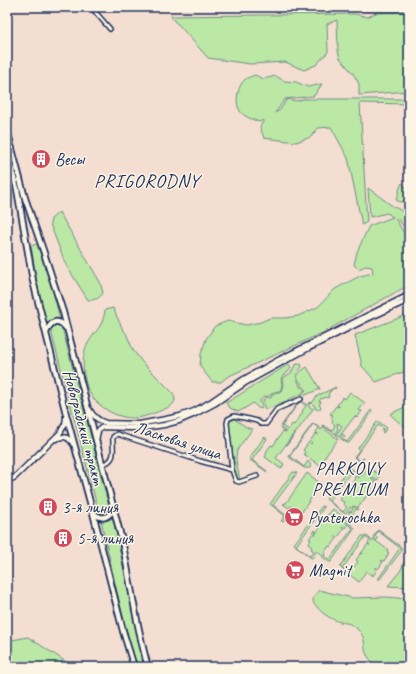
<svg xmlns="http://www.w3.org/2000/svg" width="416" height="674" viewBox="0 0 416 674" font-family="Caveat,sans-serif">
	<style>
		.green { fill: #bce8a6; stroke: #6c8c82; fill-rule: evenodd }
		.lines { fill: none; stroke-linecap: round; stroke-linejoin: round }
		.street-casing { stroke: #1b2f5e; stroke-width: 6 }
		.secondary-casing { stroke: #1b2f5e; stroke-width: 7 }
		.primary-casing { stroke: #1b2f5e; stroke-width: 8 }
		.street { stroke: #fcf5e5; stroke-width: 3 }
		.secondary { stroke: #fcf5e5; stroke-width: 4 }
		.primary { stroke: #fcf5e5; stroke-width: 4.5 }
		.labels { text-anchor: middle; stroke-width: 3; stroke-linejoin: round; paint-order: stroke }
		.poi-label { font-size: 17px; fill: #1b2f5e; stroke: #fcf5e5; text-anchor: start }
		.street-label { font-size: 17px; fill: #1b2f5e; stroke: #fcf5e5 }
		.neighbourhood-label { font-size: 18px; letter-spacing: 1px; fill: #1b2f5e; stroke: #fcf5e5 }
		.quarter-label { font-size: 19px; letter-spacing: 1px; fill: #1b2f5e; stroke: #fcf5e5 }
	</style>
	<rect width="100%" height="100%" fill="#f4ded2"/>
	<filter id="ink" filterUnits="userSpaceOnUse"><feTurbulence type="fractalNoise" baseFrequency=".025" numOctaves="2"/><feDisplacementMap in="SourceGraphic" scale="8" xChannelSelector="R" yChannelSelector="G"/><feConvolveMatrix kernelMatrix="1 2 1 2 8 2 1 2 1" color-interpolation-filters="sRGB"/></filter>
	<g filter="url(#ink)">
		<path class="green" d="M339,7H409V10L372,11L341,10Z
			M409,12V91L359,95V84L354,75L340,58L338,51L337,20L327,24L328,52L316,65L304,70L285,62L250,64L208,58L178,24L175,22L171,16L355,14L368,17L375,13Z
			M255,75L263,79L276,76L284,81L296,82L308,87L322,84L314,96L285,99L275,113L280,110L287,99L296,101L304,99H409V104L360,103L367,222L362,225L348,158L331,127L318,128L311,137L296,142L264,138L260,127L264,120L259,122C252,119 244,117 240,111C235,104 237,90 242,83C245,78 250,77 255,75Z
			M402,183C408,188 408,194 407,201L400,202L396,200C399,194 399,188 402,183Z
			M368,188L391,205L409,215V234L398,219L395,218L409,242V285L322,333L227,377L221,382H212L200,366L201,354L206,339L215,326L228,321L246,325L261,322L270,318H285L298,316L318,307L335,289L360,276L373,273L372,267L365,266L359,269L354,265L357,252L369,226L393,217L387,213L370,217Z
			M59,212L100,282L103,293C99,299 95,300 88,300L66,265L50,224L51,219Z
			M37,244L54,295L60,320H54L47,325L38,289L31,246Z
			M113,308L123,330L126,333L133,350L142,362L173,393L175,399C175,400 174,403 173,404C168,409 149,415 142,417C130,420 114,416 104,408C100,405 96,402 93,398C83,385 80,359 87,345C95,330 103,328 105,310Z
			M409,314V370L376,382L362,366L355,335Z
			M57,325L61,327L63,331L110,510L109,513L105,516L101,515L99,513L51,331L52,327Z
			M289,364L291,368L288,372L281,378L282,385L280,391C273,391 273,394 268,396C264,397 263,396 260,401L262,407L261,409L258,408L253,403L247,407L238,412L230,408L226,403Z
			M298,364H301L302,367C293,377 297,376 300,387L304,388V392L299,395L265,410L263,403V400L267,397L271,398V396L276,392H281L283,385L282,380L283,378L291,373L295,365Z
			M307,367L320,389L303,396H301V394L306,390L303,386L301,385V383L297,378C298,372 303,370 307,367Z
			M336,387L335,389L333,388L331,391H330L328,395L329,396L328,398L325,397L323,399L321,398L319,401L321,402L319,405L321,407L319,410L314,408L315,406L311,403L309,405L310,402L312,403L317,396Z
			M350,392L365,403L359,410L362,411L357,418L355,416L339,437L336,435L342,426L337,423L338,429L335,434L323,426V425L332,431L335,425L332,422L333,420L331,418L333,415L330,414L336,406L339,407V406L337,405L343,397L345,399Z
			M300,400L313,409L287,445H286L295,432L276,458L284,464L281,469L265,457L267,453L266,452L271,445L273,446L283,431L285,433L287,432L281,429V426ZM300,401L306,406L302,411L303,412L294,425L292,424L288,430L282,426Z
			M409,405V423L403,426L390,414Z
			M371,410L372,412L349,443H347L340,438L343,434L345,436L342,439L347,442Z
			M234,419L248,428L252,429C248,436 242,442 238,449C233,458 239,472 240,481L238,480L236,477L228,425L230,421Z
			M377,422H379L387,428L383,433L382,432L384,429L378,425L355,457L361,461L363,458H364L361,463L354,457L359,450L358,448Z
			M313,423L320,428L321,430L323,428L338,439L319,465L305,455L304,454L305,452L303,450L309,442L311,444L312,443L310,441L316,433L318,435V434L316,432L319,428L313,424L290,456L304,467L308,461L311,465L310,468H304L289,457V456Z
			M264,437L267,439L252,460L267,471V472L250,460V458Z
			M368,466L380,476L377,481L372,477V479L376,482L375,483L367,484L369,485H372V488L358,508L354,506L352,507H356L358,509L357,510L356,509L352,515L359,520L362,517L359,521L349,514V511L351,512L353,509L350,507V508L345,514L326,499L349,468H350L358,473L357,477L359,478V475L360,474L362,476L365,472L364,471ZM352,470L357,474L354,478L355,479L348,488H347L341,496L342,497L340,500L344,502L343,504L347,507L343,512L329,501Z
			M293,472L297,473L273,505L287,516L283,522L281,521L285,516L270,504Z
			M307,473L321,484L301,513L291,506L289,508L283,504L286,503Z
			M322,506L324,507L296,546L310,556L314,551L311,549L312,547L308,544L311,540L309,539L315,530L316,531L315,535L322,524L321,523L327,515H328L333,509L348,520L346,523H349L355,528L331,562C328,562 324,559 322,556L323,555L316,550V552L312,558H311L294,544ZM348,524L353,528L329,560L324,556L325,555L324,553L329,546L331,547L337,538L336,537V536L338,537L344,529L342,528L343,526L345,528Z
			M113,517L144,667H137C122,619 112,569 101,520H109Z
			M378,530L401,547L402,550L380,579H378L400,548L378,531L375,536L378,539L376,541L388,550L387,552L389,553L384,561L382,560L381,561L383,562L378,569L376,567L375,569L377,570L373,576L372,574L371,575L366,571L359,582L340,567L362,536C366,535 371,538 372,542L374,540L376,541L373,537ZM365,537L370,540L368,544L370,545H369L368,544L362,552L363,554L361,553L356,560L358,562L351,570L350,569L347,573L342,569Z
			M409,547V587L388,586L401,570L406,557Z
			M319,590L352,598L386,597L409,599V666L377,667C374,663 369,659 367,655C362,646 368,638 357,629C353,624 347,623 340,622C328,618 320,612 313,602C313,597 315,594 319,590Z
			M28,637L74,667H7V641Z"/>
		<g class="lines">
			<defs>
				<path id="street" d="M91,7L110,29
					M102,464C118,461 112,448 113,437L117,434L200,461L232,470
					M257,476L239,482L236,481L232,470L227,423L228,419L234,416L249,419L257,421L261,424H266L277,409L301,399"/>
				<path id="secondary" d="M89,409C93,416 98,421 106,423L139,424L166,419L180,416L194,411L212,401L244,379L280,359L409,295
					M56,439C63,435 69,437 73,444
					M96,441L98,431L101,428L104,427L128,428H144L164,425L179,421L193,415L214,404L245,383L307,349L367,319L409,300
					M7,480L14,478L60,433L65,424L66,417"/>
				<path id="primary" d="M7,130L25,198L43,250L63,312L122,541C131,583 136,626 148,667
					M7,154L17,189L33,281L66,414L93,513L123,631L134,667
					M46,333C50,322 57,317 66,328
					M93,513C102,520 108,519 114,508"/>
			</defs>
			<use href="#street" class="street-casing"/>
			<use href="#secondary" class="secondary-casing"/>
			<use href="#primary" class="primary-casing"/>
			<use href="#street" class="street"/>
			<use href="#secondary" class="secondary"/>
			<use href="#primary" class="primary"/>
		</g>
	</g>
	<defs>
		<symbol id="building-disc" viewBox="-11 -11 22 22"><circle r="9.5" fill="#d1495b" stroke="#fcf5e5"/><path d="M-4-6H4V6H1V3H-1V6H-4ZM-2.5-4.3h1.7v1.8h-1.7ZM.8-4.3h1.7v1.8H.8ZM-2.5-1h1.7V.8h-1.7ZM.8-1h1.7V.8H.8Z" fill="#fff"/></symbol>
		<symbol id="supermarket-disc" viewBox="-11 -11 22 22"><circle r="9.5" fill="#d1495b" stroke="#fcf5e5"/><path d="M-6-5.5h2.5l.6 2H6L4.5 2H-2.5L-4.4-4H-6ZM-1.5 3.2a1.3 1.3 0 1 0 .1 0ZM3 3.2a1.3 1.3 0 1 0 .1 0Z" fill="#fff"/></symbol>
	</defs>
	<g fill-rule="evenodd">
		<use href="#building-disc" x="30" y="148" width="22" height="22"/>
		<use href="#building-disc" x="37" y="496" width="22" height="22"/>
		<use href="#supermarket-disc" x="283" y="506" width="22" height="22"/>
		<use href="#building-disc" x="52" y="527" width="22" height="22"/>
		<use href="#supermarket-disc" x="284" y="559" width="22" height="22"/>
	</g>
	<g class="labels">
		<g class="poi-label">
			<text x="55" y="165">Весы</text>
			<text x="62" y="513">3-я линия</text>
			<text x="308" y="523">Pyaterochka</text>
			<text x="77" y="544">5-я линия</text>
			<text x="309" y="576">Magnit</text>
		</g>
		<g class="street-label">
			<text transform="translate(84 427) rotate(75)" y="6">Новоградский тракт</text>
			<text transform="translate(178 440) rotate(18)" y="6">Ласковая улица</text>
		</g>
		<g class="neighbourhood-label">
			<text x="350" y="474">PARKOVY<tspan x="350" dy="21">PREMIUM</tspan></text>
		</g>
		<g class="quarter-label">
			<text x="147" y="187">PRIGORODNY</text>
		</g>
	</g>
	<rect width="416" height="674" fill="none" stroke="#fcf5e5" stroke-width="24"/>
	<rect x="12" y="12" width="392" height="650" fill="none" stroke="#1b2f5e" stroke-width="1.5" filter="url(#ink)"/>
</svg>
